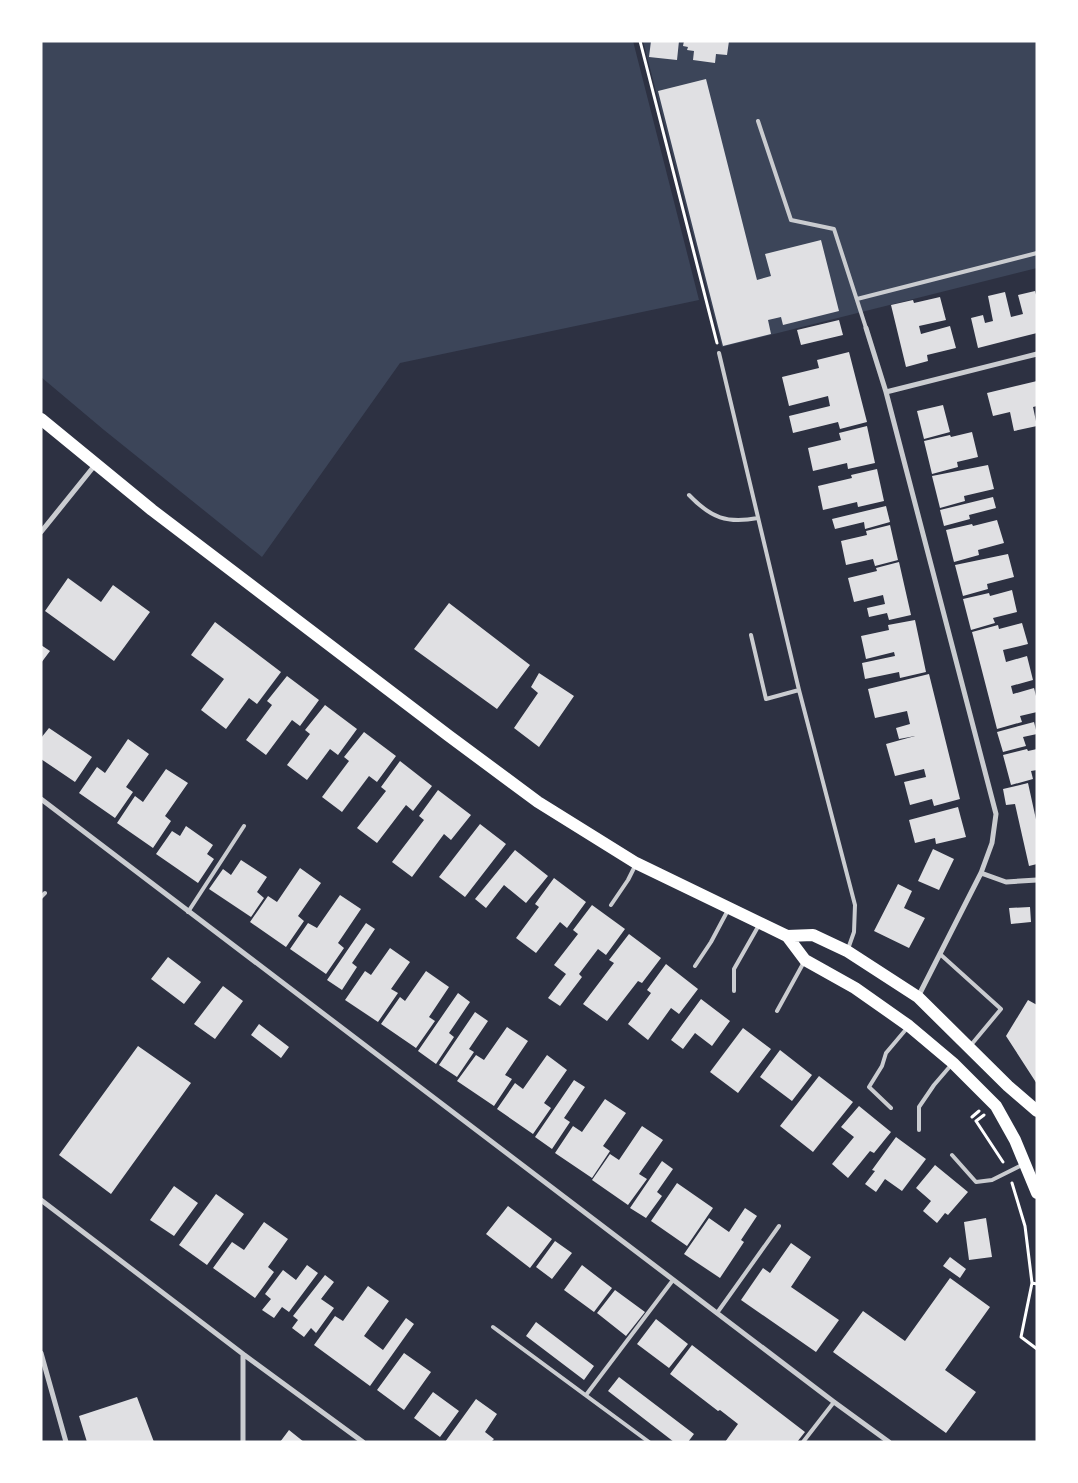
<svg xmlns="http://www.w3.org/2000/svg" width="1078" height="1483" viewBox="0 0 1078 1483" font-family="'DM Sans',sans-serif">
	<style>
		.green { fill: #3c4559 }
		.building { fill: #e0e0e3 }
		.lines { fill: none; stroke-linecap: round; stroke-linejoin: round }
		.path { stroke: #fff; stroke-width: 3 }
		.service { stroke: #caccd0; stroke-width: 4 }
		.minor { stroke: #caccd0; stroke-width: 5 }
		.primary { stroke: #fff; stroke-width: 12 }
	</style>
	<rect width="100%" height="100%" fill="#2d3142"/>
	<path class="green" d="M41,41H633L699,300L400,363L262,557L104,430L41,377Z
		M643,41H1037V268L722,347Z"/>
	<path class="building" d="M651,41H679L677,60L649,57Z
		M684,41H729L727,55L716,54L715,63L693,60L694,51L687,50L688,47L683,46Z
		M706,79L757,280L771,276L765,254L821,240L839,311L783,325L781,317L768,320L771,334L723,346L658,91Z
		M1035,291L1037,298V333L978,348L971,318L983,315L985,323L993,321L988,296L1005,292L1011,317L1023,314L1018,295Z
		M940,297L946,320L919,326L921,334L950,326L956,348L927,355L928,361L906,367L891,305L913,300L914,303Z
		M839,320L843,335L801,345L797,330Z
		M849,352L867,422L840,429L838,422L793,433L789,416L830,406L828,396L789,406L782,377L819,368L817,360Z
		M1037,381V406L1033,407L1037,426L1014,431L1010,412L993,416L987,393Z
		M943,405L950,432L924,439L917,411Z
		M867,426L875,463L848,469L847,463L813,471L808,448L841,440L839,433Z
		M972,432L978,457L957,462L958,467L932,474L924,441L950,435L951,437Z
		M988,465L994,489L964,496L965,501L940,508L932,476Z
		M877,469L884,501L858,507L857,502L823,510L818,486L852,478L851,475Z
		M993,497L996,508L969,515L970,519L944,526L940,510Z
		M886,506L890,522L865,529L864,522L835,529L832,519Z
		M997,520L1004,543L978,550L979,555L954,562L946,530L972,524L973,526Z
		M890,525L898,560L875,566L873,559L846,565L841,541L867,535L866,531Z
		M1008,554L1014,577L987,584L988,589L963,596L955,565Z
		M899,562L911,615L889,620L887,613L869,617L867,608L885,604L883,595L854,602L848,578L877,571L876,568Z
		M68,578L101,602L113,585L150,612L114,661L45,611Z
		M1012,590L1017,612L993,618L995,623L971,630L963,599L989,593L990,596Z
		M449,603L530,665L497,709L414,649Z
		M915,620L926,672L900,678L899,672L865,679L862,663L895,656L894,652L866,659L861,636L889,630L888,625Z
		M215,622L281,672L257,704L249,698L226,729L201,710L224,679L191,655Z
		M1022,623L1028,644L1003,650L1006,662L1027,656L1033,680L1011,686L1013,694L1034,688L1037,700V712L1020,716L1022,722L997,729L972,632L998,625L999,629Z
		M41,645L50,651L41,663Z
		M539,673L574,696L539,747L514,728L538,693L531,687Z
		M929,674L960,799L934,806L932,799L910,805L904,782L926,777L924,769L895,776L886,744L915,736L899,739L896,728L910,724L907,711L875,718L868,689Z
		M287,676L319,700L300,726L292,720L266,755L246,740L272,705L267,701Z
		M325,705L357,729L338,755L330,749L307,780L287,765L310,734L305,730Z
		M1034,722L1037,734L1023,737L1026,746L1003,752L997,732Z
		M49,728L92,757L75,782L41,759V738Z
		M364,732L396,756L377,782L369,776L342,812L322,797L349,761L344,757Z
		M128,739L149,754L126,787L133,792L115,818L79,793L97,767L105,773Z
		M1027,749L1028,751L1037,749V770L1031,771L1033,779L1011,785L1003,755Z
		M400,761L432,786L413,811L406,805L377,843L357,828L386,791L381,787Z
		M166,769L188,783L165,816L171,821L153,848L117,823L135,796L143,802Z
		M1028,783L1037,824V864L1029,866L1015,804L1006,805L1003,789Z
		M438,790L471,815L451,840L444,834L412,877L392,862L424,820L419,816Z
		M958,807L966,837L936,844L935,838L915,843L909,820Z
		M480,824L506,844L465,897L439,877Z
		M186,826L213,845L207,854L214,859L198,883L156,854L172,831L180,836Z
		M933,849L954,859L939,890L918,881Z
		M515,850L548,876L526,903L504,885L486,908L475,899Z
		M241,860L267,877L257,892L264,898L251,917L209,889L223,869L231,875Z
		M300,868L321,883L298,916L304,921L286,947L250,922L268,896L277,902Z
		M554,878L586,902L567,928L560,922L536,953L516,938L539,907L535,904Z
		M898,884L912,891L904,908L925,918L909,948L874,931Z
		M340,895L361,909L338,943L344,948L326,974L290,949L308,923L317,928Z
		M592,905L625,929L606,955L598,949L579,974L582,977L560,1006L548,998L566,974L554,965L578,934L573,930Z
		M1030,907L1031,922L1011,924L1009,908Z
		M366,923L375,929L352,963L357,967L342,990L327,980Z
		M629,934L661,958L642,983L638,981L607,1021L583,1004L614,963L609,960Z
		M390,948L410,962L391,989L398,993L378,1022L345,1000L365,971L371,975Z
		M168,957L201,982L184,1004L151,979Z
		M666,964L698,989L679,1014L671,1008L648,1040L628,1024L651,993L647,990Z
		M426,971L449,987L429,1017L435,1021L416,1048L381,1024L400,997L405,1001Z
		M223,986L243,1001L215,1039L194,1024Z
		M458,993L470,1002L449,1033L454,1037L436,1064L418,1051Z
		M701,999L730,1021L712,1046L695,1033L683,1049L671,1040Z
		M1028,1000L1037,1005V1084L1006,1036Z
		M475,1012L488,1021L469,1049L474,1052L457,1077L439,1065Z
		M259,1024L289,1047L281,1058L251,1035Z
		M507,1027L528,1041L505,1075L512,1079L494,1106L457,1081L476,1055L484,1060Z
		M743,1028L771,1049L738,1093L710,1072Z
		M138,1046L191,1083L111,1194L59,1155Z
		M780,1050L812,1075L792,1101L760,1077Z
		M547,1055L567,1070L544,1103L551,1108L533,1134L497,1109L515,1083L523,1089Z
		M819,1076L853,1102L813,1152L780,1126Z
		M574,1080L585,1087L564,1118L570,1122L552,1149L535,1137Z
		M605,1099L626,1113L603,1146L610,1151L592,1178L555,1153L573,1126L582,1132Z
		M859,1106L891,1132L874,1153L870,1151L848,1178L832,1164L854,1137L841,1127Z
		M642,1126L663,1140L639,1174L647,1179L628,1205L592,1180L610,1154L619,1160Z
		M896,1137L926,1159L902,1191L885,1179L876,1192L865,1184L875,1171L872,1170Z
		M662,1161L673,1169L657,1192L662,1196L646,1218L630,1208Z
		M935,1165L968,1192L948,1215L945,1213L937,1223L923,1211L931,1201L916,1188Z
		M677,1183L713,1208L687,1246L651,1221Z
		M174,1186L198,1203L174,1236L150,1220Z
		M216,1194L244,1214L207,1265L179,1245Z
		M508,1206L552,1239L530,1268L486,1234Z
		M745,1208L757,1216L741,1240L744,1242L720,1278L684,1254L709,1218L729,1232Z
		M986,1218L992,1257L969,1260L964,1222Z
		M264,1222L288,1239L268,1267L274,1272L255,1298L213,1268L232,1242L244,1250Z
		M555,1241L572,1253L552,1279L536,1267Z
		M791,1243L811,1257L791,1287L839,1320L816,1352L741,1300L763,1268L770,1273Z
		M950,1257L966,1269L960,1278L943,1266Z
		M307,1265L318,1273L289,1312L282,1307L274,1318L262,1310L271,1299L265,1294L283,1270L296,1280Z
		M582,1265L612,1288L594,1312L564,1290Z
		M325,1275L334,1282L321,1299L334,1308L316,1333L311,1328L304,1337L292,1328L298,1320L293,1316Z
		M950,1278L990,1307L945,1370L976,1392L946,1433L833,1352L863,1311L905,1341Z
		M368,1286L389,1301L364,1336L383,1350L406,1318L414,1324L370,1386L314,1345L335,1316L343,1321Z
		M615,1290L645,1312L626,1336L597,1313Z
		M656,1319L688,1344L669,1368L637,1344Z
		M536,1322L594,1366L584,1380L526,1336Z
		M692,1345L805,1432L797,1442H725L738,1424L720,1410L718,1411L670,1374Z
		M404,1353L431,1372L404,1410L377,1390Z
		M619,1377L694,1434L688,1442H674L608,1391Z
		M433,1392L459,1411L440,1437L414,1418Z
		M137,1397L154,1442H87L79,1416Z
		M476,1399L497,1414L485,1432L494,1439L491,1442H445Z
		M289,1430L304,1442H280Z"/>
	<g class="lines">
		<path class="path" d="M640,41L717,343
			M984,1115L976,1121L1003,1162
			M972,1117L979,1111
			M1012,1183L1025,1226L1032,1283L1021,1337L1037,1349
			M1032,1283L1037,1284"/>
		<path class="service" d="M758,121L791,220L834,229L866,328
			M857,299L1037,253
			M719,353L799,690L855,905L854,932L848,949
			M689,495C711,518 727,524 758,518
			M751,635L766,699L799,690
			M41,897L45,893
			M611,905L628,880L636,864
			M188,912L244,826
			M940,954L1001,1009L971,1045
			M695,966L711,942L728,910
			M734,991V969L759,925
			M777,1011L804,962
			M891,1108L869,1087L882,1066L886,1053L908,1027
			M919,1130V1107L934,1085L952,1064
			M952,1155L976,1182L992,1180L1022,1165
			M717,1313L779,1226
			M493,1327L649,1442
			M586,1395L673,1280
			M803,1442L834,1402"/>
		<path class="minor" d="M866,328L886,392L996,814L992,843L981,873L918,997
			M886,392L1037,354
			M41,532L95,465
			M41,799L834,1402L889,1442
			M981,873L1006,882L1037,880
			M41,1200L243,1354L363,1442
			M41,1353L66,1442
			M243,1442V1354"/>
		<path class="primary" d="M41,419L152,510L449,736L538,802L636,863L787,936L805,960L855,988L909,1026L953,1063L996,1106L1015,1140L1037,1193
			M787,936L813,935L847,951L918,997L1008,1086L1037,1111"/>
	</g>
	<rect width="1078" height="1483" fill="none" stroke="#ffffff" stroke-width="85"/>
</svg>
